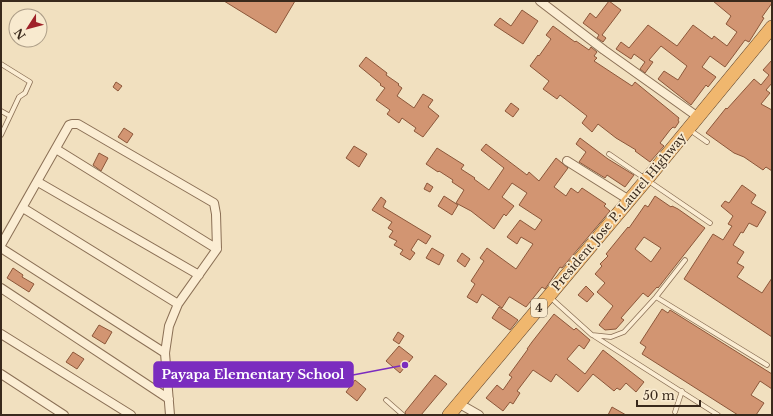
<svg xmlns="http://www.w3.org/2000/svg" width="773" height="416" viewBox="0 0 773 416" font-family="'Libre Baskerville',serif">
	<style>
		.building { fill: #d29572; stroke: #8c573a; fill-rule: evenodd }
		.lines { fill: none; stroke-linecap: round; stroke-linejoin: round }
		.service-casing { stroke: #8b7056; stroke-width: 5.5 }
		.minor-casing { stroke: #8b7056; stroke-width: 10 }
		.trunk-casing { stroke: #583e2b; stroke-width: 14 }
		.service { stroke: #fbedd3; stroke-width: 4 }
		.minor { stroke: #fbedd3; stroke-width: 8 }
		.trunk { stroke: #f0b76e; stroke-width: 13 }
		.labels { text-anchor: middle; stroke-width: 3.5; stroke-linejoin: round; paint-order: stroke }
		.shield { fill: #f8eacf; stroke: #726352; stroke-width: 1 }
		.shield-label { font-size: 11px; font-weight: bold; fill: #39291c }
		.street-label { font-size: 12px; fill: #39291c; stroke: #f8eacf }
		.leader { fill: none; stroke: #7b2cbf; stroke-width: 1.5 }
		.callout-dot { fill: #7b2cbf; stroke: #f8eacf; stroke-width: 1.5 }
		.callout { fill: #7b2cbf; stroke: #7b2cbf; stroke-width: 1.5 }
		.callout-label { font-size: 13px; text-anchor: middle; font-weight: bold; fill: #fff }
	</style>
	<rect width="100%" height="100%" fill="#f1e0bf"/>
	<path class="building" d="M224,1H295L276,33Z
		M609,1L621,10L602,35L606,38L603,42L597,38L599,35L583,23L590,13L596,18Z
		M713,1H772V3L762,17L764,18L749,42L745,40L725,67L710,56L702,67L716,77L708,87L706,85L691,105L658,79L664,71L678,80L687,66L661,46L649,60L653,62L645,73L640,69L645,62L634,54L631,59L616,49L621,42L629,48L648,25L677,46L693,25L712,39L714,36L727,46L737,32L726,24L731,16Z
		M522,10L538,21L523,44L494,25L500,18L511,26Z
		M553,26L575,42L576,41L589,50L591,47L597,52L594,56L597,58L594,61L632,86L635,82L679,118L678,120L679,122L675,128L673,127L670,130L660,143L664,146L650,162L635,151L636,150L616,138L598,124L592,132L582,123L587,116L560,95L557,99L543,89L549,81L530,66L538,55L539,56L551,39L546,35Z
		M366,57L387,73L386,75L399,84L398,85L402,88L397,96L414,108L423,94L433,100L428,107L439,116L423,137L414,131L416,128L402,118L399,123L387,114L390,110L376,100L385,88L380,85L381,84L359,66Z
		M772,60V83L766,90L770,93L761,104L772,110V171L766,167L763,170L744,157L734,153L706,133L726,108L727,109L754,79L761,85L769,75L763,70Z
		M116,82L122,86L118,91L113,87Z
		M511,103L519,109L513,117L505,111Z
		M124,128L133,134L127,143L118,137Z
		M580,138L608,159L634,175L625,187L607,175L605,178L579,162L586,152L576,144Z
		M486,144L527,175L529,172L539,181L556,158L568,168L554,187L566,196L571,188L578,193L582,188L606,204L604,206L610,211L562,268L560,267L552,279L545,289L542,287L526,307L510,297H509L502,308L482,294L477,303L467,297L475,284L471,281L484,261L480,258L487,248L516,269L533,244L521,237L517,244L507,237L520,220L535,230L542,220L519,205L527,193L512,183L502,197L514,206L506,216L504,214L494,229L471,211L456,203L464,190L452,182L453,180L439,171L438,172L426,164L437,148L464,165L461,169L475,178L474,179L489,190L504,168L481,150Z
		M354,146L367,154L359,167L346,158Z
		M99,153L108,158L101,171L93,165Z
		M427,183L433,187L430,192L424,189Z
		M742,185L756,195L751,203L766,212L757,227L749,223L743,233L741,232L733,245L744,252L737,263L744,267L737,277L762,293L772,278V337L684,279L713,234L723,240L732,226L728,224L733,216L721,206L725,201L729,203Z
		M444,196L458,205L452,215L438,206Z
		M655,196L671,207L672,206L678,209L705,228L658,288L657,287L648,297L643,293L621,318L624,320L616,329L605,330L599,325L613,306L597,292L605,283L595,274L602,266L600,264L608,256L606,254L628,227L629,228L645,205L648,207ZM644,237L661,248L651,262L635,249Z
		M381,197L386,201L383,207L431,236L426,244L418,239L411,250L415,253L410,260L400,254L403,250L394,245L397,241L389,237L393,231L388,228L392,222L372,210Z
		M432,248L444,255L439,265L426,258Z
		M462,253L470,259L465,267L457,261Z
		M13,268L23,275L22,277L34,284L29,292L7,278Z
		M586,286L594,294L587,302L578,295Z
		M499,307L518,320L510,330L492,318Z
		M662,309L668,313L670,310L772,374V389L760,381L751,395L764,403L756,415H738L642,354L646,347L640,343Z
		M554,314L574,330L576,328L590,340L584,349L579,345L567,359L585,374L603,350L644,382L636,392L626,383L620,390L617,388L614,391L593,374L578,392L556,374L551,382L533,370L517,391L520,393L513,404L510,402L503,411L486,398L497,385L503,390L512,377L509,375L528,349H527L532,342Z
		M99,325L112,332L105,344L92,336Z
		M398,332L404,336L399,344L393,340Z
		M399,346L413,357L400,373L386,361Z
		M73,352L84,359L77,369L66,362Z
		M435,375L447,384L421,415H406L405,412Z
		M355,380L366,389L357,401L346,392Z
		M612,407L626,415H608Z"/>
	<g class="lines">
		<defs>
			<path id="service" d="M1,64L30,82L25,93L19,97L1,135
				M1,111L10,116
				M690,130L707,142
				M609,154L710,223
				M656,297L767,365
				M551,298L592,335L611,337L624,332L656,297L685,260
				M594,336L718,415
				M386,400L403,415
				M675,412L682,391"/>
			<path id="minor" d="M540,1L604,50L698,117
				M56,149L217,249
				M567,161L629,200
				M38,182L199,275
				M23,208L178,304
				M1,245L69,125L72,124H78L214,203L216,214L217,249L178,304L169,326L165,353L170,415
				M1,248L165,353
				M1,288L169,399
				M1,334L131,415
				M1,374L64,415
				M458,403L479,415"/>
			<path id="trunk" d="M449,415L647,179L772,27"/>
		</defs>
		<use href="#service" class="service-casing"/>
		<use href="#minor" class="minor-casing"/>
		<use href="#trunk" class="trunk-casing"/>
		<use href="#service" class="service"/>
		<use href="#minor" class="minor"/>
		<use href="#trunk" class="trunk"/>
	</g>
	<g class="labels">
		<rect class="shield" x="531" y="299" width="16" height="18" rx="3"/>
		<g class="shield-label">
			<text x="539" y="312">4</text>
		</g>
		<g class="street-label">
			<text transform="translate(619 212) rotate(-50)" y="4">President Jose P. Laurel Highway</text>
		</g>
	</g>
	<path class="leader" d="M405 365L353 375"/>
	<circle class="callout-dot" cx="405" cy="365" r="4"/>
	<rect class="callout" x="154" y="362" width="199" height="25" rx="4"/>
	<g class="callout-label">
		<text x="253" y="379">Payapa Elementary School</text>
	</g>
	<rect width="773" height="416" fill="none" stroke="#39291c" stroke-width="4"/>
	<g transform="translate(28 28) rotate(234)"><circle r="19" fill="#f8eacf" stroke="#ac9d87"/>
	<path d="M0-3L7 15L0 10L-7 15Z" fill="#9f2128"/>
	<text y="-6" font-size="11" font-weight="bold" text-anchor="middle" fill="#39291c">N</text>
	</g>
	<path d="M637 400v6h63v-6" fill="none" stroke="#39291c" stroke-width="2"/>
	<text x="643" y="400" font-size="12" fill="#39291c" stroke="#f8eacf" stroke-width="3" paint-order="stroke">50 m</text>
</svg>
